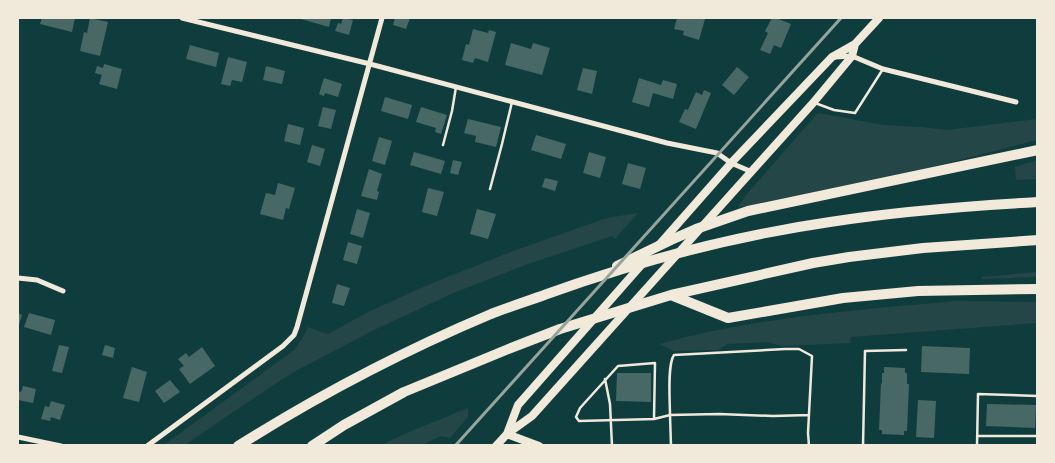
<svg xmlns="http://www.w3.org/2000/svg" width="1055" height="463" viewBox="0 0 1055 463" font-family="'Playfair Display',serif">
	<style>
		.green { fill: #244646 }
		.building { fill: #486865 }
		.lines { fill: none; stroke-linecap: round; stroke-linejoin: round }
		.service { stroke: #f1e9da; stroke-width: 2.5 }
		.minor { stroke: #f1e9da; stroke-width: 5 }
		.secondary { stroke: #f1e9da; stroke-width: 8 }
		.motorway { stroke: #f1e9da; stroke-width: 10 }
		.rail { stroke: #97a49c; stroke-width: 3 }
	</style>
	<rect width="100%" height="100%" fill="#0f3d3e"/>
	<path class="green" d="M819,113L883,125L921,127L947,130L1037,119V140L944,164L789,200L738,207L746,195L816,115Z
		M1037,160V179L1016,180L1015,167Z
		M638,213L615,239L612,236L525,265L451,294L374,330L290,374L230,414L185,445H164L294,350L302,339L308,327L328,334L368,312L430,284L513,251L607,218Z
		M1037,272V277L982,279V277Z
		M957,301L1037,302V323L851,337L850,343L782,346L767,342L728,344L718,350L674,351L659,344C757,317 857,310 957,301Z
		M468,408V417L450,438L441,436L422,445H381L409,432Z"/>
	<path class="building" d="M42,18H75L72,32L40,24Z
		M90,18L108,22L100,56L80,51L84,32L87,33Z
		M302,18H331L329,27L301,19Z
		M343,18L353,20L349,35L335,31L338,23L341,24Z
		M395,18H410L406,29L393,25Z
		M677,18H698L705,19L699,40L683,35L684,31L674,29Z
		M772,18H776L791,24L781,48L774,45L770,54L760,50L768,33L765,31Z
		M473,29L488,33L489,30L496,32L488,62L475,58L473,63L462,60L466,44L469,45Z
		M511,43L531,49L533,43L550,48L542,75L505,65Z
		M190,45L219,53L216,67L186,59Z
		M228,57L247,62L242,82L232,80L230,86L221,84Z
		M104,64L122,69L117,89L99,84L102,75L95,73L97,66L103,68Z
		M266,66L285,71L282,84L263,80Z
		M737,67L749,77L734,95L722,85Z
		M583,68L597,71L592,94L577,90Z
		M324,78L342,84L338,97L325,93L324,96L319,94Z
		M639,78L661,85L663,80L677,84L673,99L653,93L649,107L632,102Z
		M704,90L711,93L696,129L679,122L685,109L688,110L696,92L702,95Z
		M385,97L412,105L408,119L381,111Z
		M323,107L336,110L331,129L318,126Z
		M421,107L447,115L441,134L435,132L436,128L416,122Z
		M468,119L501,127L496,147L475,142L476,136L464,133Z
		M288,124L304,128L300,145L284,141Z
		M536,135L566,144L561,159L531,150Z
		M379,137L392,141L385,165L372,161Z
		M312,145L325,149L320,166L307,162Z
		M414,152L445,161L441,174L410,165Z
		M589,152L606,157L600,178L583,173Z
		M453,160L462,162L458,175L450,173Z
		M628,163L646,168L640,189L622,184Z
		M369,169L382,174L377,191L379,192L377,200L361,196Z
		M545,178L558,181L555,191L542,187Z
		M278,183L295,188L289,209L286,208L283,220L260,214L266,193L275,195Z
		M428,188L444,192L437,216L422,212Z
		M357,209L370,213L363,238L350,234Z
		M477,209L496,214L488,239L470,234Z
		M348,242L362,246L357,264L343,260Z
		M337,284L350,288L344,306L332,303Z
		M18,313L22,315L18,328Z
		M29,313L55,320L51,335L24,327Z
		M59,345L69,347L62,373L52,371Z
		M105,345L115,348L113,358L102,355Z
		M922,346L970,348L969,374L921,372Z
		M202,347L215,366L190,384L179,369L184,366L178,359L186,353L189,357Z
		M132,367L147,372L139,402L123,398Z
		M884,367L905,368V373H907V384H909L907,431H904V435L882,434V430H879L881,383L882,384V373H884Z
		M617,373H651V402L616,401Z
		M170,380L180,392L164,403L155,391Z
		M23,386L36,389L33,403L18,400V391L21,392Z
		M918,400L936,401L934,438L916,437Z
		M51,401L65,405L60,420L51,417L50,421L41,419L45,406L49,407Z
		M987,404L1036,405L1035,428L986,426Z"/>
	<g class="lines">
		<path class="service" d="M815,103L834,110L855,113L883,69
			M443,145L452,111L456,87
			M490,189L502,144L512,102
			M605,379L610,404L612,446
			M654,419L655,363L618,366L580,408L576,417L579,421L654,419L670,415C670,402 667,365 674,355L785,349H799L812,356L808,433L809,446
			M977,436H1038
			M671,446L670,415L719,414L773,416L809,415
			M863,446L865,351L906,350
			M977,446L978,394L1038,396"/>
		<path class="minor" d="M182,18L370,64L667,143L717,153L731,163L752,172
			M835,57L852,56L883,69L1016,102
			M18,278L37,280L63,291
			M18,437L61,446
			M147,446L283,346L294,335L297,327L382,18"/>
		<path class="secondary" d="M659,245L733,161L832,57L855,44L879,18
			M507,434L518,405L643,263
			M507,434L539,446
			M496,446L507,434L532,416L813,103L852,56L855,44"/>
		<path class="motorway" d="M617,266L671,240L696,229L748,211L1038,150
			M671,295L728,318L843,298L918,291L1038,289
			M238,446C319,395 403,351 491,314C509,307 528,301 547,294C639,261 734,236 830,222C899,211 968,206 1038,202
			M312,446L344,425L404,392L506,350L560,329L671,295L813,263L849,257L923,248L1038,240"/>
		<path class="rail" d="M455,446L841,18"/>
	</g>
	<rect width="1055" height="463" fill="none" stroke="#f1e9da" stroke-width="38"/>
</svg>
